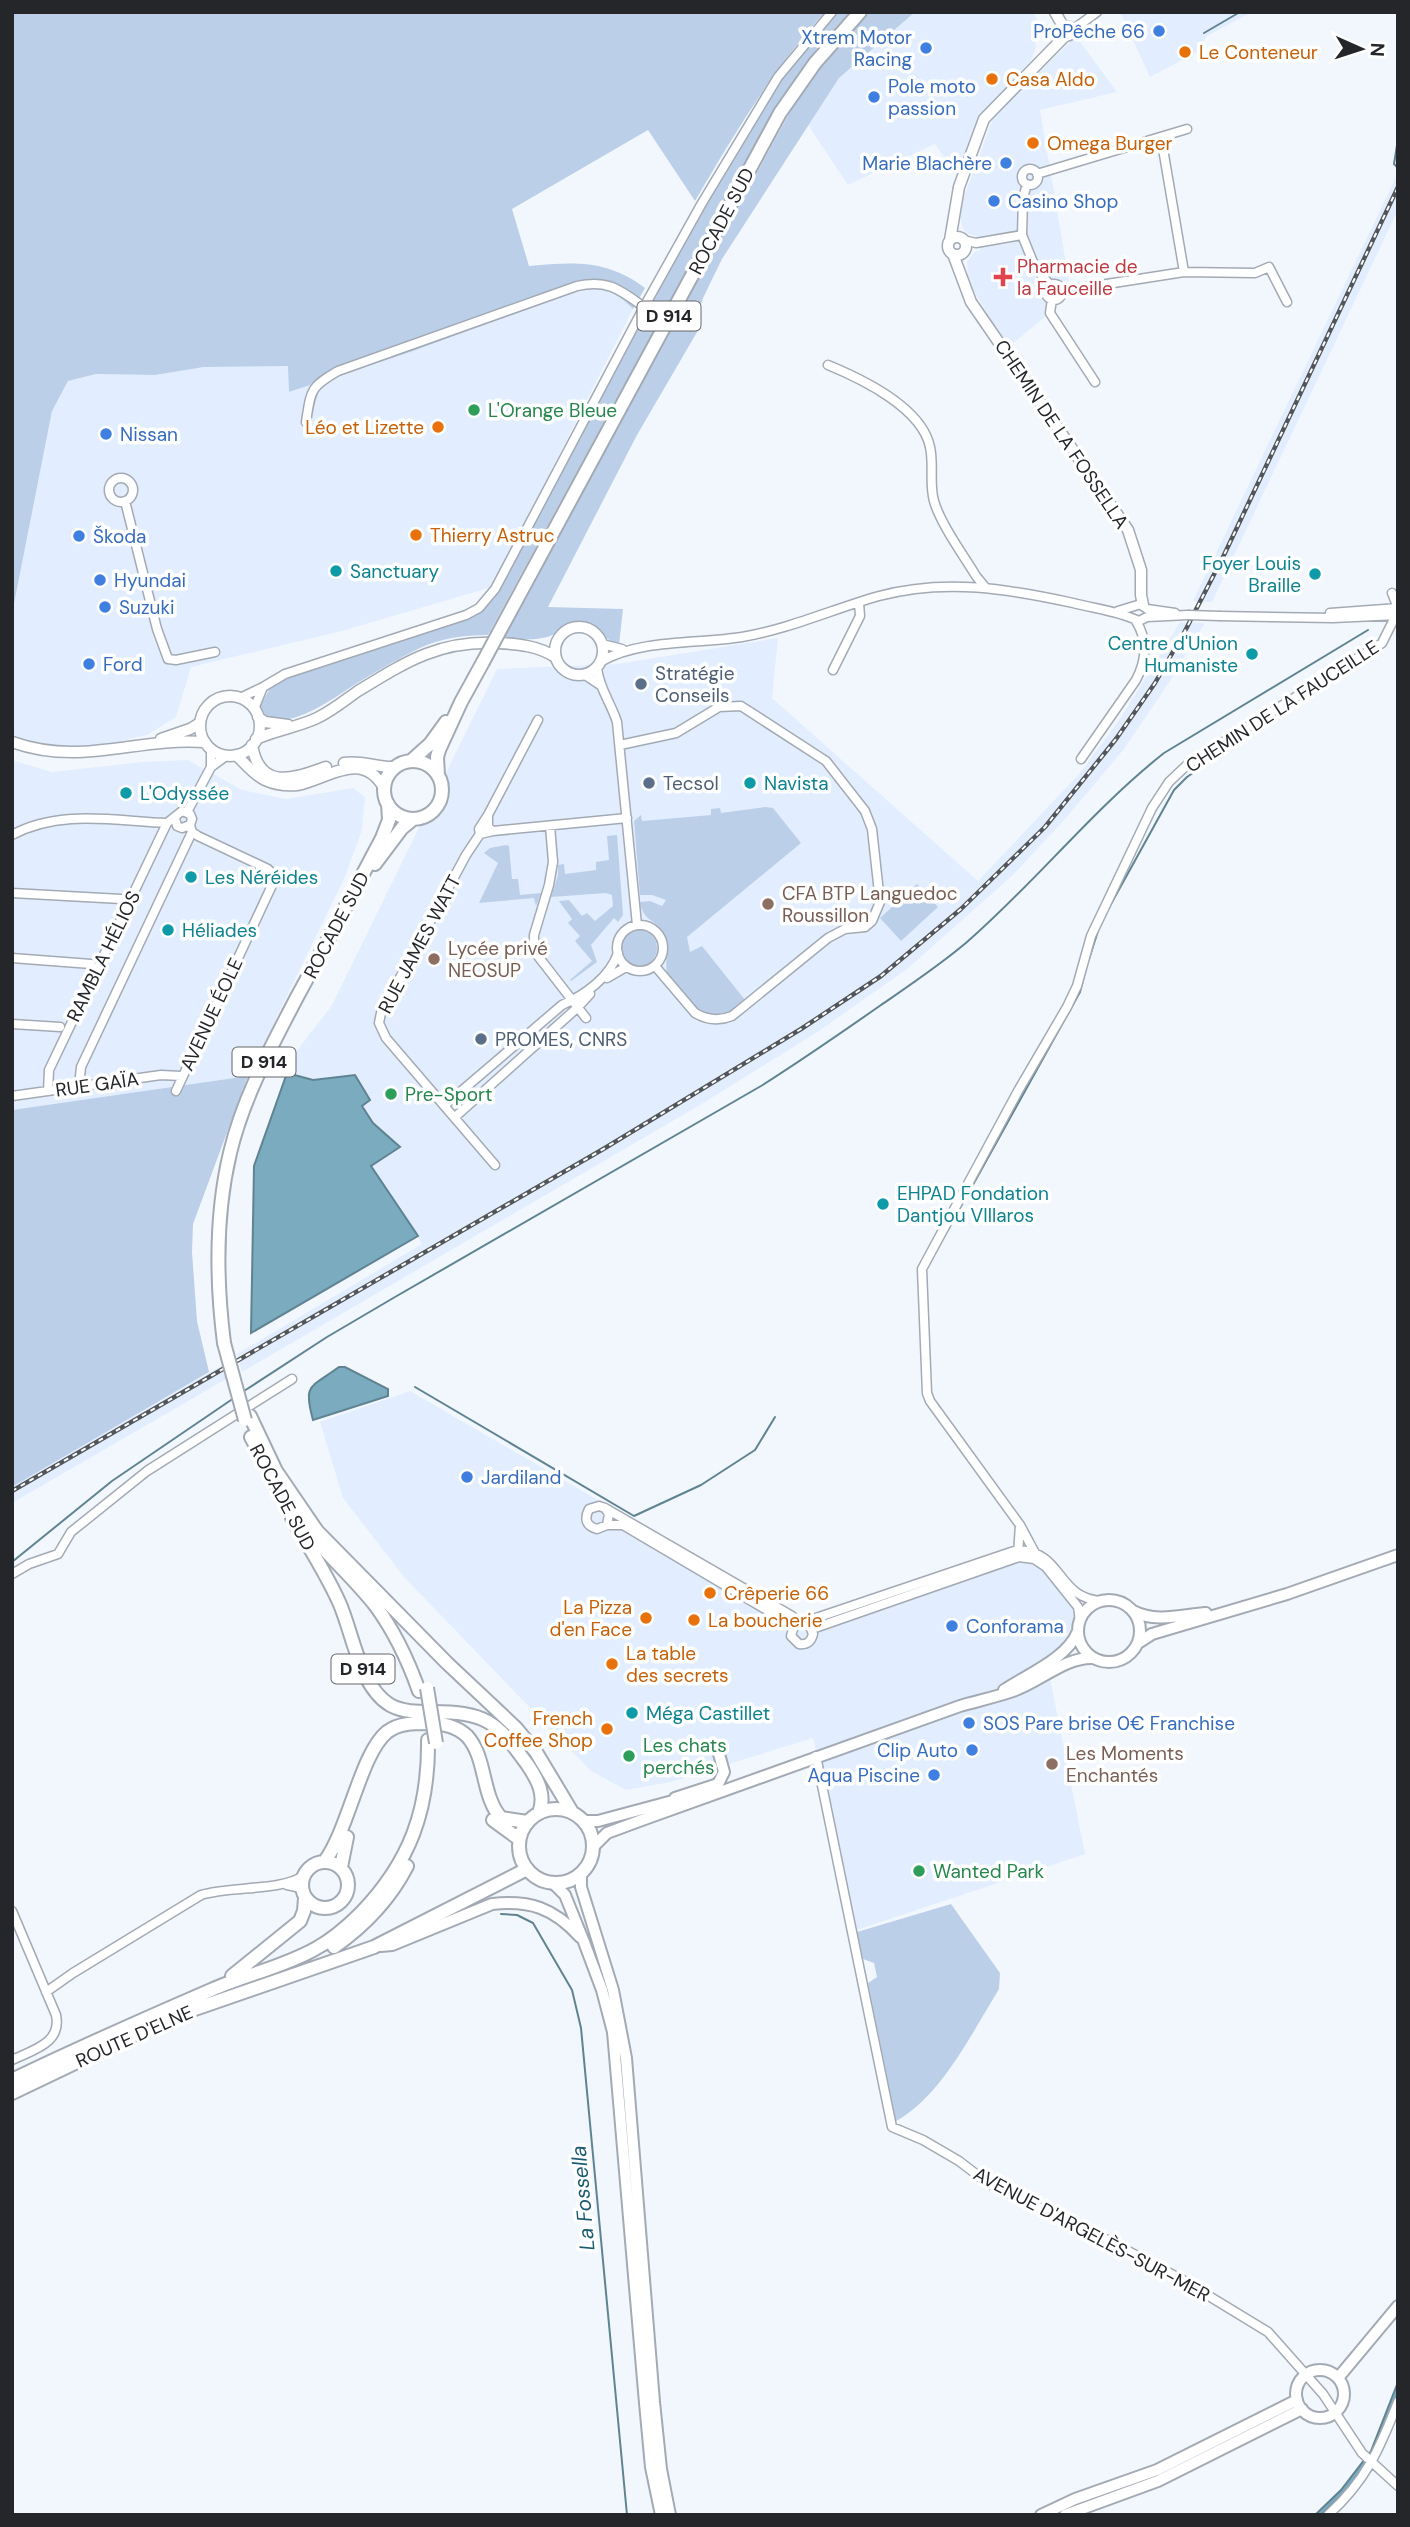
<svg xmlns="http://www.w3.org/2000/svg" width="1410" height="2527" viewBox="0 0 1410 2527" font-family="'DM Sans',sans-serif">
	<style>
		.built { fill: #e2eeff }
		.green { fill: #bccfe9 }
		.water { fill: #7aabbf; stroke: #608392; stroke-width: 2 }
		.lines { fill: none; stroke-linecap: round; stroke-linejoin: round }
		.stream { stroke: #608392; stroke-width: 2 }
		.minor-casing { stroke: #a3aab4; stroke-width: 11 }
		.tertiary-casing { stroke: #a3aab4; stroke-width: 13 }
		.secondary-casing { stroke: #a3aab4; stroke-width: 14 }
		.primary-casing { stroke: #a3aab4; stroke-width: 16 }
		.trunk-casing { stroke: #a3aab4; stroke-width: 16 }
		.minor { stroke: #fff; stroke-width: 8 }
		.tertiary { stroke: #fff; stroke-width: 10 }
		.secondary { stroke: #fff; stroke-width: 10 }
		.primary { stroke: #fff; stroke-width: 12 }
		.trunk { stroke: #fff; stroke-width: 12 }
		.rail-casing { stroke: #525559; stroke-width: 4.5 }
		.rail { stroke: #fff; stroke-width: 2; stroke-dasharray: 5; stroke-linecap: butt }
		.minor-bridge-casing { stroke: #a3aab4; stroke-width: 11; stroke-linecap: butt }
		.primary-bridge-casing { stroke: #a3aab4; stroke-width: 16; stroke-linecap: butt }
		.trunk-bridge-casing { stroke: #a3aab4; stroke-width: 16; stroke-linecap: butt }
		.minor-bridge { stroke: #fff; stroke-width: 8 }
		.primary-bridge { stroke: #fff; stroke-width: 12 }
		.trunk-bridge { stroke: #fff; stroke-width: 12 }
		.shop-dot { fill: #3f7fe0; stroke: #fff; stroke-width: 2.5 }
		.food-dot { fill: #e8710a; stroke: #fff; stroke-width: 2.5 }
		.health-dot { fill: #e0444e; stroke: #fff; stroke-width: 2.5 }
		.leisure-dot { fill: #2e9e5b; stroke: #fff; stroke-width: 2.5 }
		.culture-dot { fill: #0f9aa8; stroke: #fff; stroke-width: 2.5 }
		.service-dot { fill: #5c6f8a; stroke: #fff; stroke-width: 2.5 }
		.education-dot { fill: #8d6e63; stroke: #fff; stroke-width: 2.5 }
		.labels { text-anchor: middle; stroke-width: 7; stroke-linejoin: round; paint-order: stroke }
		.shield { fill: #fff; stroke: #66676a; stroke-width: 2 }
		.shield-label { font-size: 18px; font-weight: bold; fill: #24262a }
		.shop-label { font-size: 19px; fill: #366cbe; stroke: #fff; text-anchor: start }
		.food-label { font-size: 19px; fill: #c56008; stroke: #fff; text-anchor: start }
		.street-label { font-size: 19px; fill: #24262a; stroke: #fff }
		.health-label { font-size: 19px; fill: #be3a42; stroke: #fff; text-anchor: start }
		.leisure-label { font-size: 19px; fill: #27864d; stroke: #fff; text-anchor: start }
		.culture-label { font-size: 19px; fill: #0d838f; stroke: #fff; text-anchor: start }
		.service-label { font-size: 19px; fill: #4e5e75; stroke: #fff; text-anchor: start }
		.education-label { font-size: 19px; fill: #785e54; stroke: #fff; text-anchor: start }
		.water-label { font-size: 21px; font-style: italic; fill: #1b5b71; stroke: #fff }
	</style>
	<rect width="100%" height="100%" fill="#f2f7fd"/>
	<path class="built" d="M915,12H1033L1037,19L1033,25L1036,47L1031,61L1007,86L978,122L956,175L935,144L848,185L808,125L839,78Z
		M1120,12H1252L1207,36L1196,53L1150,77Z
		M1076,36L1117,92L1040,110L1069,281L1055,309L1007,348L974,291L968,276L967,262L974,252L980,250L976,236L966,233L962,227L960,215L964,197L993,118Z
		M1398,173V210L1212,602L1193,601Z
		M584,288L608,290L622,298L633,309L492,587L342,631L191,667L176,717L147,735L100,746L74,748L38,743L12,735V614L52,411L68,381L96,374L155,375L204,367L289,366V392L413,351Z
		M1180,622L1205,623L1170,681L1124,749L1066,818L1013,875L907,969L819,1031L700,1105L242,1372L237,1354L422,1244L370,1166L400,1147L373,1123L362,1105L313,1080L287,1073L295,1053L332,1005L497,669L617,664L778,638L772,698L978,881L1080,773L1120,719Z
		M12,760L52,772L143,762L188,760L242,790L286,799L353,788L365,797L362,830L344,879L248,1076L12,1110Z
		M224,1364L228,1378L12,1503V1487Z
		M410,1391L803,1619L1023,1545L1084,1605L1048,1668L1085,1854L857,1930L813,1738L671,1782L626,1790L591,1771L404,1577L343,1498L320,1422Z"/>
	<path class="green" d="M12,12H825C773,69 734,134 695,201L648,130L512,209L529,266C573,262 607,259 645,288L633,309C616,292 609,290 584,288L413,351L289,392L288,366L204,367L155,375L96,374L68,381L52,411L12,614Z
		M837,12H850L818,47L772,114L488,635C464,635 442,638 420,648C398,659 375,672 354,685C337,696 274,743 260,706L270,688L286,678L468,619L481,611L498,591L648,308L706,205L781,79Z
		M870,12H915L839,78L722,259L703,298L696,319L700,327L637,435L548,607L623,609L619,645C604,640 597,625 581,623C565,620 561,634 547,637C533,641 517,639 503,637L801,92L831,53Z
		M765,807L773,808L801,843L687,937L690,952L702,946L745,1000C737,1006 727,1016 716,1016C695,1017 679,988 667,973C664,960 671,948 664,933C656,919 643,922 640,902L650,901L662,906L666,900L652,895H640L634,821L641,815L642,821L711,815V809L720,808L721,813Z
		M617,835L623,915L618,922L614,918L591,945L597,962L571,981L570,980L592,961L575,941L580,936L568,923L572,919L559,901L569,900L582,916L587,913L595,921L613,906L612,895L606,893L551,897L558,875V865L564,864L565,874L596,870V862L609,860L607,836Z
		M506,845L509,846L512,879H518L520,895L541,893L536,906L534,898L479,903L498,863L484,853L490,848Z
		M917,884L938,907L901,941L880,918Z
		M621 948a18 18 0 1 1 36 0a18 18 0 1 1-36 0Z
		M248,1076L193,1224L192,1252L197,1321L209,1372L12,1487V1110Z
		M951,1904L1000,1973L999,1989C973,2031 941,2097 896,2121L868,1983L877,1977L874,1963L863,1959L857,1932Z"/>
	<path class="water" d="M287,1073L313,1080L355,1075L370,1100L362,1106L373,1123L400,1147L371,1166L418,1236L251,1333L254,1166Z
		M339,1367H345L388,1389V1396L313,1420C303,1384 310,1388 339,1367Z
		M1398,2382V2394L1374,2453L1344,2493L1321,2515H1315L1341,2490L1371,2451Z"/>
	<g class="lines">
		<path class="stream" d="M1204,33L1240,12
			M1398,139L1394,164L1398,168
			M1106,913L1174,790L1187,777L1219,755
			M1089,959L1098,931
			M925,1271L1080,992L1086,968
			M415,1387L634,1516L701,1485L755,1450L775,1417
			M244,1391L327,1337L395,1297L761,1086C802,1060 841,1033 881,1005C910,985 940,965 967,942C1036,882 1092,810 1164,753L1368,630
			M12,1562L112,1481L234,1398
			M501,1914L517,1915L533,1923L572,1990L581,2028L627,2515"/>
		<defs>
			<path id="minor" d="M1071,31L1097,12
				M1161,137L1184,272
				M1022 177a8 8 0 1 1 16 0a8 8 0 1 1-16 0Z
				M1037,174L1187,129
				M1022,235L1023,198L1027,184
				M963,240L976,243L1022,235L1035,267L1050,285
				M1046 292a8 8 0 1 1 16 0a8 8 0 1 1-16 0Z
				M1062,291L1184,272L1255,273L1269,267L1287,302
				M1052,299L1050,313L1095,382
				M828,365C862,379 922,408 930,447C934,464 929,484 934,501C940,523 964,556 976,576L985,587
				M306,422C311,390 310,387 338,371L577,286C608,279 620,290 644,307
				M109 490a12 12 0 1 1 24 0a12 12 0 1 1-24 0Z
				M125,501L157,629L168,659L176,660L215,652
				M1118,611L1141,604L1147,609L1175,613
				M1330,613L1398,608
				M1220,616L1333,618L1398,615
				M602,644L622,649
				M602,661C641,639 698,644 742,637C789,629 833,609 879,596C945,578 1009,589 1073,603C1097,609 1118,611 1139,621L1147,617L1188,615
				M597,668C599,688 611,703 617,722L637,925
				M833,670L860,616L859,603
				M585,675L600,685
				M263,687L285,674L466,615L479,608L495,589L644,307L702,203L778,77L832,12
				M240,698L263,687L254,709
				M620,745L676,733L719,707L741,706L826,761L865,811L872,829L880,902L872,921L865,927L845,929L828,938L732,1016C720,1021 707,1020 695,1013L655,966
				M1081,759L1136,680C1146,661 1148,640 1136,621
				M211,767L226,756
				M187,812L211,767V749
				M488,815L538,720
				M550,826L553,862L549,885L534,935V951L586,1018
				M480,834L479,829L488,815V827L493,831
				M12,835C60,809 114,821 167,823L182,811L190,814L192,819L190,825L182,828L177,826L175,818
				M12,893L121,899
				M617 948a23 23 0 1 1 46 0a23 23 0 1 1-46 0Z
				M12,958L91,964
				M607,978L626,967
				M12,1024L60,1027
				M79,1086L81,1067L192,832
				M48,1091L49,1070L167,823
				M176,1091L274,881L273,875L268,869L198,836L192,832L190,825
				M12,1096L161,1075L181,1076
				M445,1105L562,1005C585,995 610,977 618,953
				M455,1117L577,1008L590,994
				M495,1165L386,1038L379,1023L381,1013L466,855L480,834L493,831L627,818
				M605,1508L609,1514L607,1525L597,1529C586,1526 584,1519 589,1509L599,1506L605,1508L792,1616L798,1623L808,1624L813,1619L1017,1550C1065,1551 1055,1599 1103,1601
				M607,1525H623L794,1626
				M1020,1525L930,1401L927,1393L922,1269L1018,1091L1067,1007L1077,986L1091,936L1152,808L1169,782L1187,765L1382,643L1396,615V603L1392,593
				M1018,1554L1020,1525L1035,1553
				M12,1574L29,1564L58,1554L71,1532L147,1471L292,1379
				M798,1623L794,1626L791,1636L799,1644C807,1645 811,1642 813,1634L810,1626
				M812,1629L1019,1557L1034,1559L1046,1567L1078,1607L1080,1621
				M816,1756L892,2127L923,2140L959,2161L989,2184L1098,2235L1181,2279L1268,2332L1323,2394L1362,2453L1398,2486
				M287,1885L301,1888
				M12,1911L56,2015C62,2043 33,2050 12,2060
				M46,1992L73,1973L201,1895C230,1886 282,1891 303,1876
				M1328,2515C1366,2481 1380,2448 1398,2402"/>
			<path id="tertiary" d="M1055,12L1064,28
				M1062.5 31a4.5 4.5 0 1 1 9 0a4.5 4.5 0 1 1-9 0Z
				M948 246a9 9 0 1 1 18 0a9 9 0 1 1-18 0Z
				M950,240L959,187L984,119L1065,36
				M953,254L971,302L1128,530L1141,570V595L1143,605
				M555 651a24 24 0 1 1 48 0a24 24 0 1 1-48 0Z
				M200 726a30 30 0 1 1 60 0a30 30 0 1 1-60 0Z
				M258,717L265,722L288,725
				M161,739L190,729L200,723
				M256,739C276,730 298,727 317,718C332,711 345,700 358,691C407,661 440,640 498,643C518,644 539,646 555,657
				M12,742C83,767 135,737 205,742
				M252,745C260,792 294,778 326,767
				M236,755C245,763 254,775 265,780C274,784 286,786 297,785C326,780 362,748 384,788
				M344,763C362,760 377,768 395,767"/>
			<path id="secondary" d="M1078 1631a31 31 0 1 1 62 0a31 31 0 1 1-62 0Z
				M1133,1611C1156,1623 1181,1615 1206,1613
				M1138,1643L1152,1634L1287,1594L1398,1555
				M1004,1690C1028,1674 1067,1659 1078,1631
				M675,1798L718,1784L724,1772L719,1754
				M583,1821H598L680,1799
				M593,1847L607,1833L642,1820L960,1706C977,1701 996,1697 1013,1691C1040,1682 1066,1656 1094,1658
				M581,1874V1887L613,1990L626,2058L654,2402L661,2469L670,2515
				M553,1883L565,1895L584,1942L602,1990L613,2032L645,2403L651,2467L661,2515
				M381,1946L392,1945L492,1904C530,1900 554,1908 580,1937
				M1296 2394a24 24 0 1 1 48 0a24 24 0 1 1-48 0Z
				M1338,2378L1398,2306
				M1041,2515L1075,2499L1157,2470L1297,2400
				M1065,2515L1158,2481L1302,2409"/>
			<path id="primary" d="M498,634L780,113L815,63L860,12
				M411,761L430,744L446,722
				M384 790a29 29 0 1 1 58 0a29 29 0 1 1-58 0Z
				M438,775L437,757L439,750L461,702L483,662
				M375,864L402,828L413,819
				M224,1343C216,1280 215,1216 230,1153C243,1098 271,1047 297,997C326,944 354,891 382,838L389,820L388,804
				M250,1416L276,1471L317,1531L447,1663L516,1728L536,1752L572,1812
				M292,1518C308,1545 326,1573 339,1602C353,1633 359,1686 390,1705C403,1712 417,1712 431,1712C486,1712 496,1721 527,1764C538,1780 546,1795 539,1813
				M519 1846a37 37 0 1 1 74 0a37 37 0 1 1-74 0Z
				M493,1820L519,1839
				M325,1861C349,1828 361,1753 387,1732C399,1723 413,1723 428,1723C443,1724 455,1725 467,1736C487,1758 481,1795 501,1818L527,1822
				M302 1885a23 23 0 1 1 46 0a23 23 0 1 1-46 0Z
				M341,1867L347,1837"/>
			<path id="trunk" d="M251,1437C267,1467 282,1498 303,1525C325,1553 353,1577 375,1605C395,1632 408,1660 419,1691
				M334,1947C364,1926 390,1899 407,1866
				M232,1976L300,1921L304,1911L305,1898
				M12,2080C78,2048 144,2019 211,1990C245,1975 283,1967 315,1949C332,1940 347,1927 361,1913C410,1862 429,1810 428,1740
				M12,2093L169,2018L374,1947L527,1869"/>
		</defs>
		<use href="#minor" class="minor-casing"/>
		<use href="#tertiary" class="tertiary-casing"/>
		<use href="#secondary" class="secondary-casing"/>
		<use href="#primary" class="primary-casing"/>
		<use href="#trunk" class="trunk-casing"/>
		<use href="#minor" class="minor"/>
		<use href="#tertiary" class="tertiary"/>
		<use href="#secondary" class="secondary"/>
		<use href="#primary" class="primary"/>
		<use href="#trunk" class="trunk"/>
		<defs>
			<path id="rail" d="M12,1491L605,1148L801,1029L881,976L961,909L1045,827L1116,739L1155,683L1185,631L1224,555L1398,187"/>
		</defs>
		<use href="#rail" class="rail-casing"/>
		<use href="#rail" class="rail"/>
		<defs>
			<path id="minor-bridge" d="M1188,615L1220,616"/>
			<path id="primary-bridge" d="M483,662L498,634
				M224,1343L245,1420"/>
			<path id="trunk-bridge" d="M427,1688L436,1743"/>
		</defs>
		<use href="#minor-bridge" class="minor-bridge-casing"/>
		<use href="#primary-bridge" class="primary-bridge-casing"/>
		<use href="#trunk-bridge" class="trunk-bridge-casing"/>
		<use href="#minor-bridge" class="minor-bridge"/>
		<use href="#primary-bridge" class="primary-bridge"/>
		<use href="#trunk-bridge" class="trunk-bridge"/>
	</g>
	<g class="shop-dot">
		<circle cx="1159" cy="31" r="7"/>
		<circle cx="926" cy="48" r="7"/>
		<circle cx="874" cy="97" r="7"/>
		<circle cx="1006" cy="163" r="7"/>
		<circle cx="994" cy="201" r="7"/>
		<circle cx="106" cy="434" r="7"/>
		<circle cx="79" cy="536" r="7"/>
		<circle cx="100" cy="580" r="7"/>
		<circle cx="105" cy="607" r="7"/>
		<circle cx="89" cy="664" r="7"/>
		<circle cx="467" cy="1477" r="7"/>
		<circle cx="952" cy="1626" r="7"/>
		<circle cx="969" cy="1723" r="7"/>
		<circle cx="972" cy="1750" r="7"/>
		<circle cx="934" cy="1775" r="7"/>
	</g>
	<g class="food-dot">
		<circle cx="1185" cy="52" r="7"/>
		<circle cx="992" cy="79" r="7"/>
		<circle cx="1033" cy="143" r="7"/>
		<circle cx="438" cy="427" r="7"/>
		<circle cx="416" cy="535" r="7"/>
		<circle cx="710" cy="1593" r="7"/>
		<circle cx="646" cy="1618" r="7"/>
		<circle cx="694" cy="1620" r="7"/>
		<circle cx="612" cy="1664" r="7"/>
		<circle cx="607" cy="1729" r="7"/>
	</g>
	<path class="health-dot" d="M999.5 266.5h7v7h7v7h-7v7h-7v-7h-7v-7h7z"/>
	<g class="leisure-dot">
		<circle cx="474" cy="410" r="7"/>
		<circle cx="391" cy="1094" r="7"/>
		<circle cx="629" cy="1756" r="7"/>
		<circle cx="919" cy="1871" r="7"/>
	</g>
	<g class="culture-dot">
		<circle cx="336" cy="571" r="7"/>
		<circle cx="1315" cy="574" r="7"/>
		<circle cx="1252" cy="654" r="7"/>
		<circle cx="750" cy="783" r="7"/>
		<circle cx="126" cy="793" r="7"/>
		<circle cx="191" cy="877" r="7"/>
		<circle cx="168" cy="930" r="7"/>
		<circle cx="883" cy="1204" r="7"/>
		<circle cx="632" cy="1713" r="7"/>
	</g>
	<g class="service-dot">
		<circle cx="641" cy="684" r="7"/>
		<circle cx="649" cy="783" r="7"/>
		<circle cx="481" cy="1039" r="7"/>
	</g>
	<g class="education-dot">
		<circle cx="768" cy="904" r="7"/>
		<circle cx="434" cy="959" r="7"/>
		<circle cx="1052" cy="1764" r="7"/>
	</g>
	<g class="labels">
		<g class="shield">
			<rect x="637.5" y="301.5" width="63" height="29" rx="5"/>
			<rect x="232.5" y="1047.5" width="63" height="29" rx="5"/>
			<rect x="331.5" y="1654.5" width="63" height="29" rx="5"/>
		</g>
		<g class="shield-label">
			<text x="669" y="322">D 914</text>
			<text x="264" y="1068">D 914</text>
			<text x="363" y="1675">D 914</text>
		</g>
		<g class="shop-label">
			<text x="1145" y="38" text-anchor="end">ProPêche 66</text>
			<text x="912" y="44" text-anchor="end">Xtrem Motor<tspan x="912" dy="22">Racing</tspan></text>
			<text x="888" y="93">Pole moto<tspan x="888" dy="22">passion</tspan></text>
			<text x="992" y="170" text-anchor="end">Marie Blachère</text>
			<text x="1008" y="208">Casino Shop</text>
			<text x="120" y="441">Nissan</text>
			<text x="93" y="543">Škoda</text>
			<text x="114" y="587">Hyundai</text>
			<text x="119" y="614">Suzuki</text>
			<text x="103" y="671">Ford</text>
			<text x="481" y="1484">Jardiland</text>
			<text x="966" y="1633">Conforama</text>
			<text x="983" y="1730">SOS Pare brise 0€ Franchise</text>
			<text x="958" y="1757" text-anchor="end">Clip Auto</text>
			<text x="920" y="1782" text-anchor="end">Aqua Piscine</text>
		</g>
		<g class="food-label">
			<text x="1199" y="59">Le Conteneur</text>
			<text x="1006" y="86">Casa Aldo</text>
			<text x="1047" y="150">Omega Burger</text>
			<text x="424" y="434" text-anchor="end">Léo et Lizette</text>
			<text x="430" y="542">Thierry Astruc</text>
			<text x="724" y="1600">Crêperie 66</text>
			<text x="632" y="1614" text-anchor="end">La Pizza<tspan x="632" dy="22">d'en Face</tspan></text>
			<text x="708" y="1627">La boucherie</text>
			<text x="626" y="1660">La table<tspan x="626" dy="22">des secrets</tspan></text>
			<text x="593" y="1725" text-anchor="end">French<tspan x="593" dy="22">Coffee Shop</tspan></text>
		</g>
		<g class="street-label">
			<text transform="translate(721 221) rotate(-62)" y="7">ROCADE SUD</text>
			<text transform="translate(1062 434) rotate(56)" y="7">CHEMIN DE LA FOSSELLA</text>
			<text transform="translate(1282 706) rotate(-33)" y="7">CHEMIN DE LA FAUCEILLE</text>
			<text transform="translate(336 925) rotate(-62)" y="7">ROCADE SUD</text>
			<text transform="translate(419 944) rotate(-62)" y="7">RUE JAMES WATT</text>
			<text transform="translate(103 956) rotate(-64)" y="7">RAMBLA HÉLIOS</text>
			<text transform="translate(211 1014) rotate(-65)" y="7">AVENUE ÉOLE</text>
			<text transform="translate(97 1084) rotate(-8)" y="7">RUE GAÏA</text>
			<text transform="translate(283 1497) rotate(62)" y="7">ROCADE SUD</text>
			<text transform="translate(134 2036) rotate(-24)" y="7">ROUTE D'ELNE</text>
			<text transform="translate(1092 2234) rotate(28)" y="7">AVENUE D'ARGELÈS-SUR-MER</text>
		</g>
		<g class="health-label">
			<text x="1017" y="273">Pharmacie de<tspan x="1017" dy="22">la Fauceille</tspan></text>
		</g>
		<g class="leisure-label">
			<text x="488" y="417">L'Orange Bleue</text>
			<text x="405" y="1101">Pre-Sport</text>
			<text x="643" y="1752">Les chats<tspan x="643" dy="22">perchés</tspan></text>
			<text x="933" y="1878">Wanted Park</text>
		</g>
		<g class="culture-label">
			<text x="1301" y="570" text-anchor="end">Foyer Louis<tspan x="1301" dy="22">Braille</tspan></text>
			<text x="350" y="578">Sanctuary</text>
			<text x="1238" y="650" text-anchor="end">Centre d'Union<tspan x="1238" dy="22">Humaniste</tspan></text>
			<text x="764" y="790">Navista</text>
			<text x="140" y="800">L'Odyssée</text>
			<text x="205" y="884">Les Néréides</text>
			<text x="182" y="937">Héliades</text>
			<text x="897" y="1200">EHPAD Fondation<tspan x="897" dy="22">Dantjou VIllaros</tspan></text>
			<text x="646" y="1720">Méga Castillet</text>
		</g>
		<g class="service-label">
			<text x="655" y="680">Stratégie<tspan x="655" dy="22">Conseils</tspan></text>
			<text x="663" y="790">Tecsol</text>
			<text x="495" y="1046">PROMES, CNRS</text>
		</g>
		<g class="education-label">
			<text x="782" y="900">CFA BTP Languedoc<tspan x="782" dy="22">Roussillon</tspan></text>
			<text x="448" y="955">Lycée privé<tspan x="448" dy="22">NEOSUP</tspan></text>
			<text x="1066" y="1760">Les Moments<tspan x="1066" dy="22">Enchantés</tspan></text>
		</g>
		<g class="water-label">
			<text transform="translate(583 2198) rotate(-95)" y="7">La Fossella</text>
		</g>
	</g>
	<rect width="1410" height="2527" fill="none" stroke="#24262a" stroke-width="28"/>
	<g transform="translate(1361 49) rotate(93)" stroke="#ffffff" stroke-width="5" paint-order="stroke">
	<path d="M0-5L12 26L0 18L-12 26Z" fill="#24262a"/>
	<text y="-10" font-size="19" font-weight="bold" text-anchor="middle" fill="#24262a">N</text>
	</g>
</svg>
